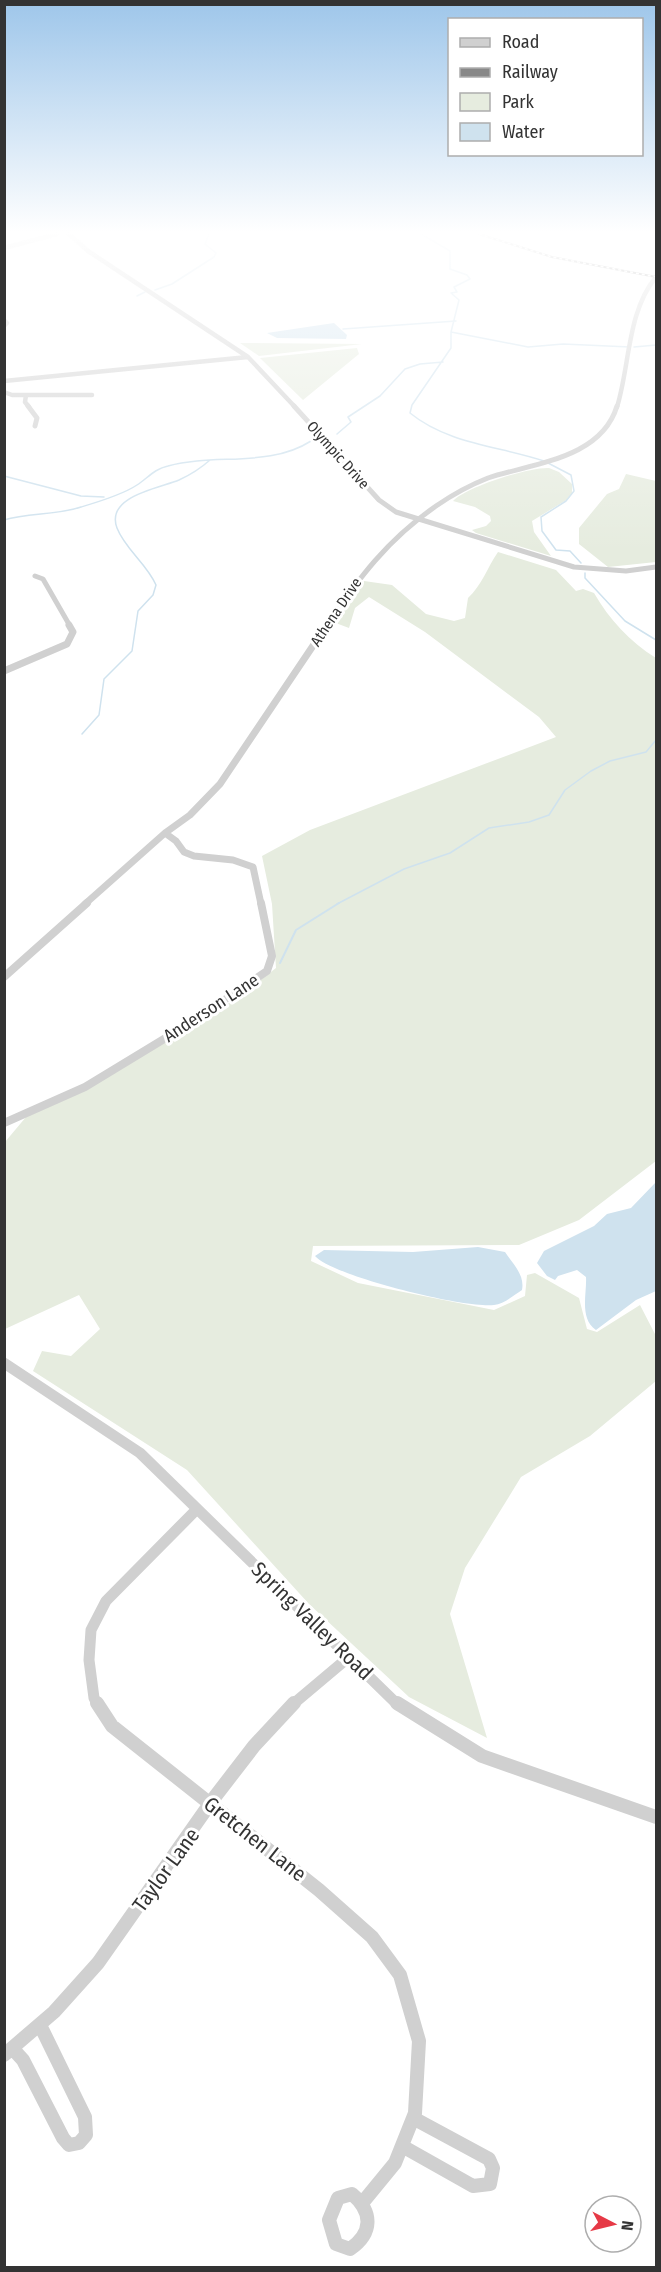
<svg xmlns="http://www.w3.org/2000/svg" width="661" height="2272" viewBox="0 0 661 2272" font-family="'Fira Sans Condensed',sans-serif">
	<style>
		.green { fill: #e6ecdf }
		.water { fill: #cfe2ee }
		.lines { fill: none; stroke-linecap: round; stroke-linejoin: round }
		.stream-far1 { stroke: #cfe2ee; stroke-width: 1.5 }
		.stream { stroke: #cfe2ee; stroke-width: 2 }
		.minor-far5 { stroke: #d0d0d0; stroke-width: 4.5 }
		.minor-far4 { stroke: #d0d0d0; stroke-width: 5 }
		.minor-far3 { stroke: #d0d0d0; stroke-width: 7 }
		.minor-far2 { stroke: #d0d0d0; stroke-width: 8 }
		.minor-far1 { stroke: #d0d0d0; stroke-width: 11 }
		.minor { stroke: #d0d0d0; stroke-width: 14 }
		.rail-casing { stroke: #888; stroke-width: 2 }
		.rail { stroke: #fff; stroke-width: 1.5; stroke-dasharray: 3; stroke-linecap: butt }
		.labels { text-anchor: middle; stroke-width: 6; stroke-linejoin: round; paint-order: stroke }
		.far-street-label { font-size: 15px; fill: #333; stroke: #fff }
		.street-label { font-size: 18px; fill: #333; stroke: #fff }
		.near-street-label { font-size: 21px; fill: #333; stroke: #fff }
	</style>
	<rect width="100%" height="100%" fill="#fff"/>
	<path class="green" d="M240,343H242L362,344L259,356Z
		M357,348L359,354L303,400L260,358Z
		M549,468L559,472L572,484V494L568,499L532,521L534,532L551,556L476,533L472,530L486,526L491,521L490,516L475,507L453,501C466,487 529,467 549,468Z
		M626,474L656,481V562L608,567L579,544V528L607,494L619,489Z
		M498,552L556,570L576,591L583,589L594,593C609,619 630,642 656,658V1161L579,1220L519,1245L313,1246L311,1261L358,1283L494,1310L525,1296L527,1275L535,1273L579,1298L587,1329L597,1332L640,1305L656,1336V1381L590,1436L521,1477L465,1568L450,1614L487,1738L409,1697L309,1604L187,1470L33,1371L42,1351L71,1356L100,1329L79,1295L5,1329V1142L26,1117L106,1077L237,998L276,968L272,904L262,856L310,830L556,737L539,717L425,632L369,597L355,608L349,628L333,622L364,581L392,585L426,614L454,621L465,618L468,598C482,585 487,568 498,552Z"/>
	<path class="water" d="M334,323L347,335L346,339L277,338L267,333Z
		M656,1182V1291L636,1300L596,1330C579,1319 587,1293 586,1277L577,1270L558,1276L555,1280L547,1276L537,1263L544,1251L594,1226L607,1214L631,1208Z
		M478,1247L505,1252C513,1264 525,1275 522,1290C514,1295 504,1304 494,1305C467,1309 332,1276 315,1256L324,1250L413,1252Z"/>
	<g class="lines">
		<path class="stream-far1" d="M421,234L450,251V269L467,275L470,279L454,287L457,292L451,293L459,300L451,332V348L412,405L410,413C448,444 499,446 544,461
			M155,290L172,284L214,257L216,253L205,244L209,234
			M137,296L145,292
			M343,329L456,321
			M451,332L528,347L563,344L630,347
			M634,347L656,345
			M337,434L351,422L348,417L380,396L405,369L420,364L443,362
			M548,463L571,475L574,491L566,501L541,517L542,531L556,550L570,551L581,563
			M4,476L81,496L104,497
			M4,520C29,513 57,515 81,507C98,502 122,495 137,485C148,478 154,469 168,466C215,453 269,468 311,441
			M585,573V578L625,621L656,640
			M82,734L99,715L104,679L132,651L138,611L153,595L156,585C147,564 125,549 117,528C105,496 160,488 179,480C190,475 201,468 210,460
			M337,904L404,869L450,853L489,828L529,822L549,815L565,790L591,771L610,761L646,752L656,740"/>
		<path class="stream" d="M280,963L296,930L339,903"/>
		<path class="minor-far5" d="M69,234L88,251L248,357L295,407
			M4,248L57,234
			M4,320L7,323L4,326
			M4,381L248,357
			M4,392L12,395H92
			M26,395L25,402L29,407
			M617,407C630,365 627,312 656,277"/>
		<path class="minor-far4" d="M28,406L37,418L35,426
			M294,406L379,500L396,512L574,567L626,571L656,567
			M35,576L43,579L70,626
			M326,626C359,578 387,540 436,506C452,495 470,485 488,478C533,463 601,459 617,406"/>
		<path class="minor-far3" d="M4,671L67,644L73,632L69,625
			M165,833L176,841L184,852L194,856L233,860L253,867L261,904
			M85,904L165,833L190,815L220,784L327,625"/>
		<path class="minor-far2" d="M4,977L87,903
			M4,1123L85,1087L192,1022L267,971L272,956L261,903"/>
		<path class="minor-far1" d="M4,1363L140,1453L398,1705
			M98,1705L94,1698L89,1660L91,1630L106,1601L197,1509
			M292,1705L349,1657"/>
		<path class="minor" d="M97,1703L112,1726L319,1890L372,1937L400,1975L419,2041L415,2113L395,2163L363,2202
			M397,1703L482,1756L656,1817
			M13,2049L23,2060L63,2138L69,2145L79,2143L86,2135L85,2117L40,2025
			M4,2055L54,2012L98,1963L214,1798L254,1746L294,1703
			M402,2146L473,2186L490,2184L493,2168L489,2159L413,2118
			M352,2194C373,2212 373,2233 350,2249L336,2244L329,2220L338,2198Z"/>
		<defs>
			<path id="rail" d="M479,234L552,257L656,277"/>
		</defs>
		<use href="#rail" class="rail-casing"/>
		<use href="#rail" class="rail"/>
	</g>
	<linearGradient id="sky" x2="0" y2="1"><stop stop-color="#9ec6ea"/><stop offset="0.42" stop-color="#fff"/><stop offset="1" stop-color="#fff" stop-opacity="0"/></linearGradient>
	<rect width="661" height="552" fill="url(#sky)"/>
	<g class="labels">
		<g class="far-street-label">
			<text transform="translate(338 455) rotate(48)" y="5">Olympic Drive</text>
			<text transform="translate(336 612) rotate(-56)" y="5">Athena Drive</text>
		</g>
		<g class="street-label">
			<text transform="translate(211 1008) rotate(-33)" y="6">Anderson Lane</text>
		</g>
		<g class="near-street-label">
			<text transform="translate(312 1621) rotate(44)" y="7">Spring Valley Road</text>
			<text transform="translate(255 1839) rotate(38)" y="7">Gretchen Lane</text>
			<text transform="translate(166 1870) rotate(-54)" y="7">Taylor Lane</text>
		</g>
	</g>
	<rect width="661" height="2272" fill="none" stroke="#333333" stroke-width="12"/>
	<rect x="448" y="18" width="195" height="138" fill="#ffffff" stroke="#adadad" stroke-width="1.5"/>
	<rect x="460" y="38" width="30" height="9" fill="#d0d0d0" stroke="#adadad" stroke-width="1.5"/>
	<text x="502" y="48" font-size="18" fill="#333333">Road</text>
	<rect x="460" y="68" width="30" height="9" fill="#888888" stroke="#adadad" stroke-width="1.5"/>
	<text x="502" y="78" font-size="18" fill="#333333">Railway</text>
	<rect x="460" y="93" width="30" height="18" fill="#e6ecdf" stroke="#adadad" stroke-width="1.5"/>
	<text x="502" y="108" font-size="18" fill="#333333">Park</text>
	<rect x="460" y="123" width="30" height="18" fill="#cfe2ee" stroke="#adadad" stroke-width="1.5"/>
	<text x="502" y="138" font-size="18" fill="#333333">Water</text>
	<g transform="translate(613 2224) rotate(97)"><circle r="28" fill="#ffffff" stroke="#adadad" stroke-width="1.5"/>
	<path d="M0-4.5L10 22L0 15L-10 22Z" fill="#e63946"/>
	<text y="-9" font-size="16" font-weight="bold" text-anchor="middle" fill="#333333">N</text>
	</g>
</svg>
